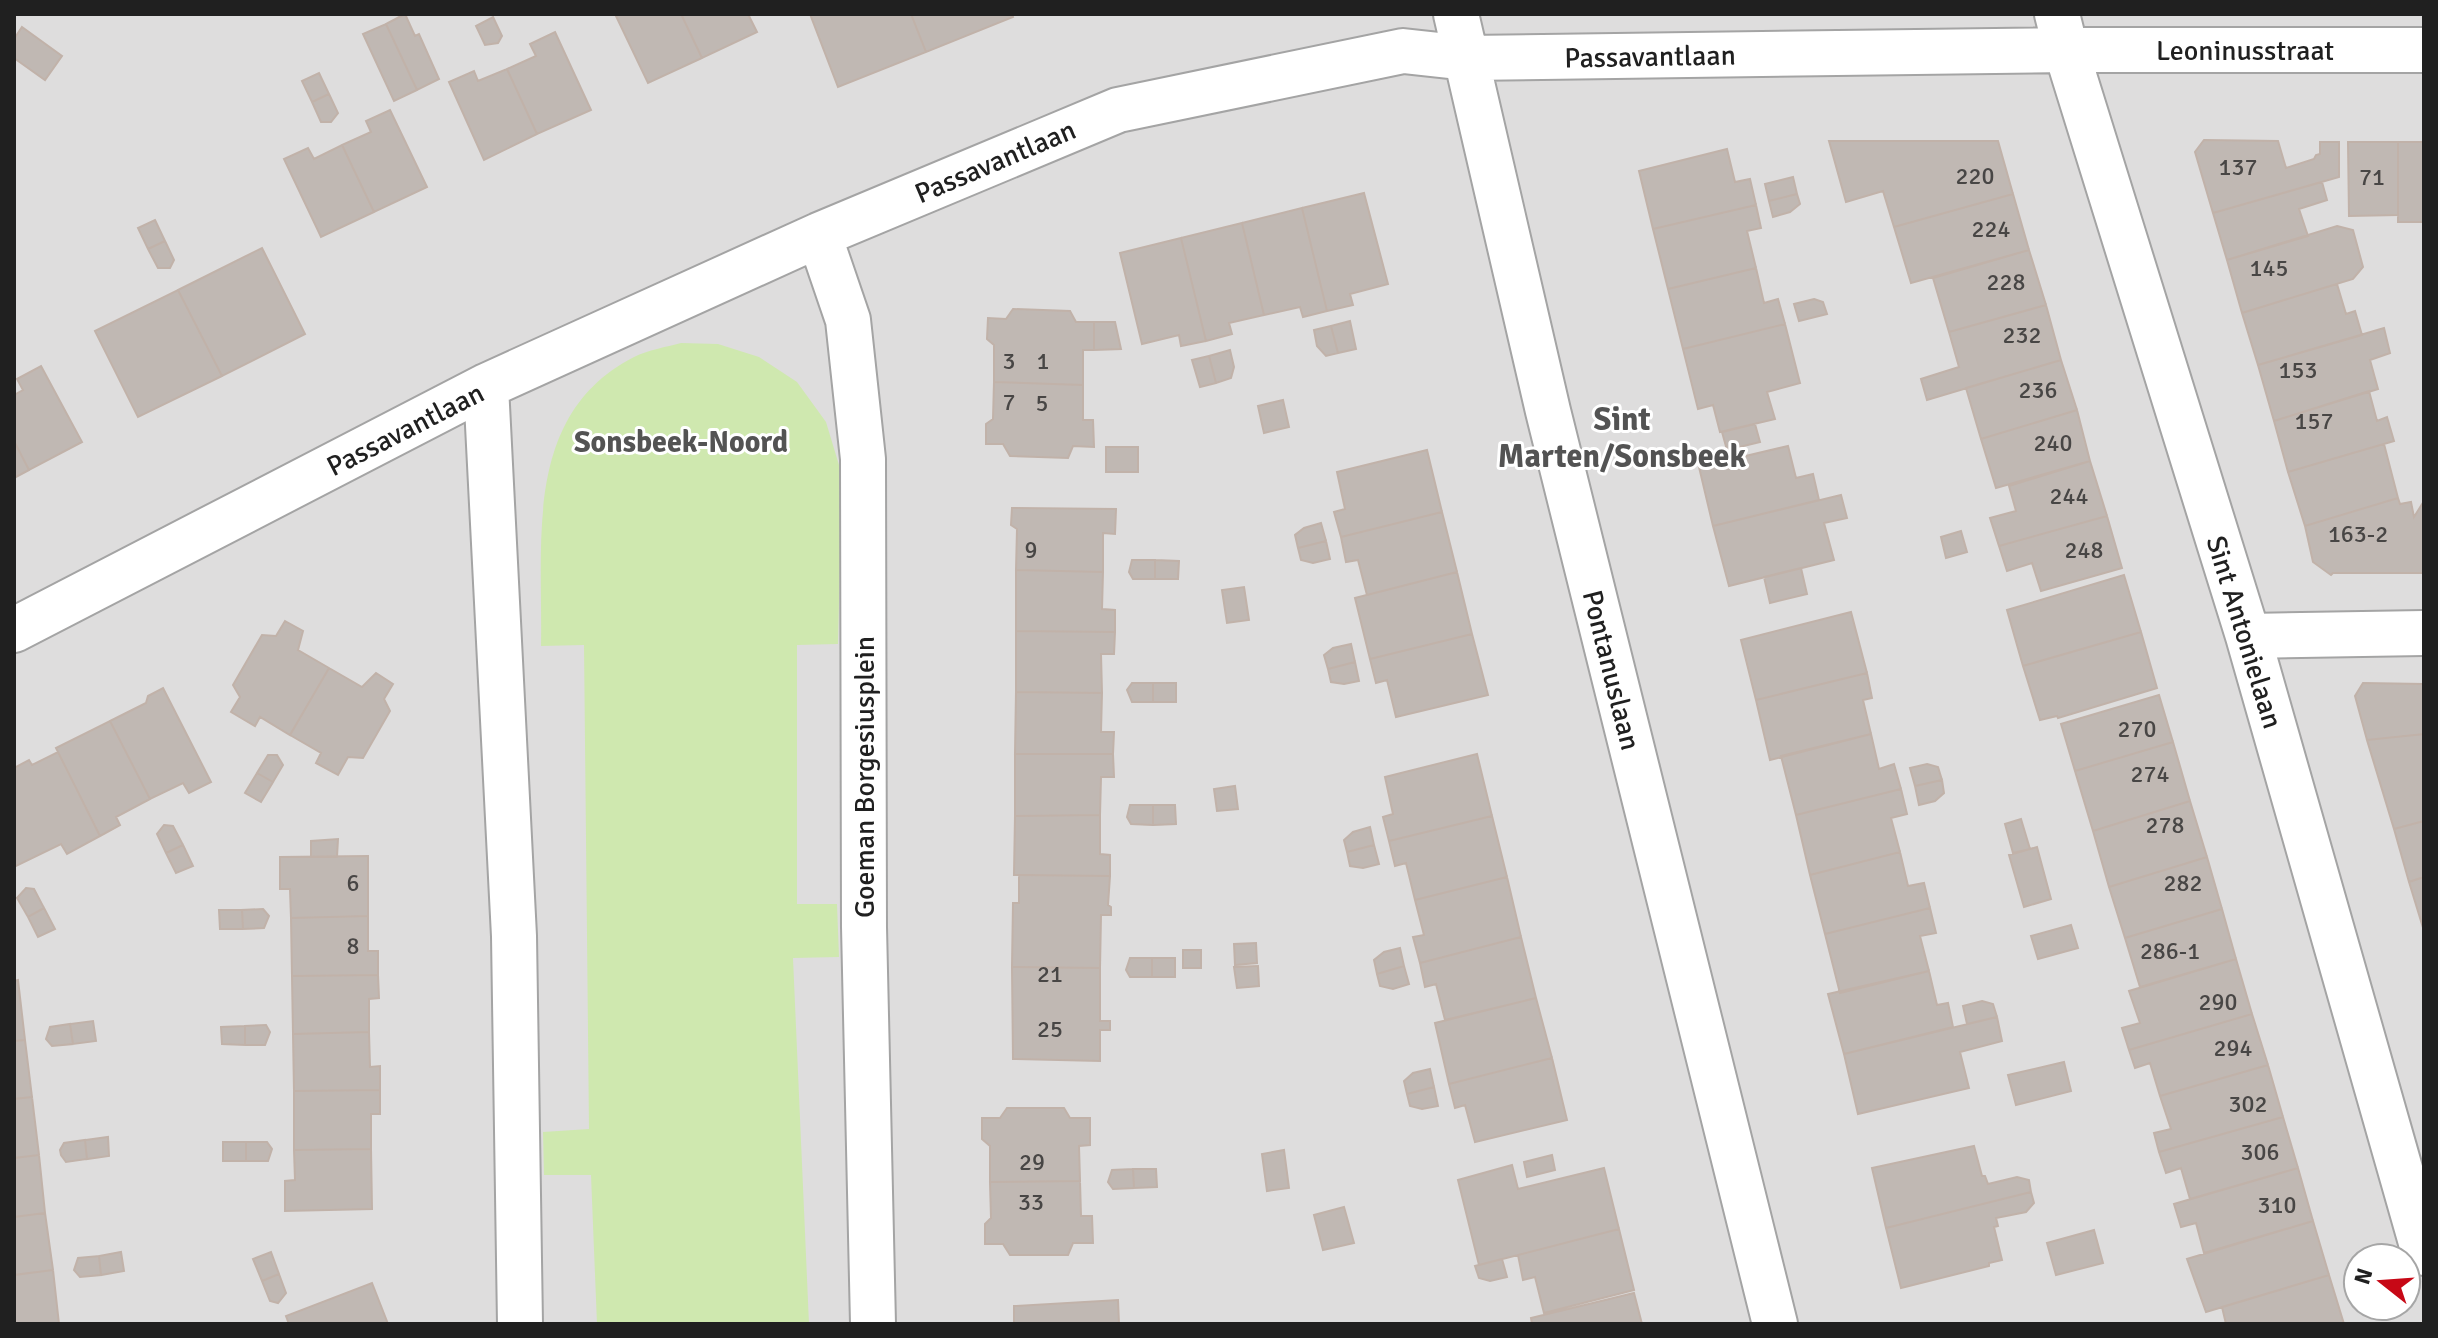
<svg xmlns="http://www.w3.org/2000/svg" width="2438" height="1338" viewBox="0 0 2438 1338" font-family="Signika,sans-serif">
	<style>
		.residential { fill: #dedddd; fill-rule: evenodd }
		.grass { fill: #cfe8af }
		.building { fill: #c0b8b3; stroke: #c1b2a9; stroke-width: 2 }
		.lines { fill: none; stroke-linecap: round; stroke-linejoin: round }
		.minor-casing { stroke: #a4a4a4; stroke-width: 48 }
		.minor { stroke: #fff; stroke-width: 44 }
		.labels { text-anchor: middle; stroke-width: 6; stroke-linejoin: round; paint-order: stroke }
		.number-label { font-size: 24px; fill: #484645 }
		.street-label { font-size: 28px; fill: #202020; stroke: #fff }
		.neighbourhood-label { font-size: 30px; font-weight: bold; fill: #535353; stroke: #fff }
		.quarter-label { font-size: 32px; font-weight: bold; fill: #535353; stroke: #fff }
	</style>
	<rect width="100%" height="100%" fill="#f0ece6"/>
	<path class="residential" d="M14,14H2424V1324H14ZM2358,1258H2406V1306H2358Z"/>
	<path class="grass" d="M681,343L718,344L759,357L797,382L826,422L842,475L838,644L797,645V904H837L839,957L793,958L809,1324H597L591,1175H544L543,1132L589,1129L584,645L541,646C543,540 523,414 634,357C648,350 666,347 681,343Z"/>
	<path class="building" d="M405,14L415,36L419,34L439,79L417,90L386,24Z
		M615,14H681L702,58L648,83Z
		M681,14H748L757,32L702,58Z
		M810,14H911L926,52L838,87Z
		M911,14H1012L1013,17L926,52Z
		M493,17L502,36L498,43L485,45L476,26Z
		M386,24L417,90L394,101L363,34Z
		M22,27L62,56L45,80L14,58V39Z
		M555,32L591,110L537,134L507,69L536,56L530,44Z
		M507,69L537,134L484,160L449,82L474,71L478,81Z
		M319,73L329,94L312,102L302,81Z
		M329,94L338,113L331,122H321L312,102Z
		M390,110L427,187L374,212L342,145L371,132L366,121Z
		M2204,140L2278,141L2286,168L2314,159L2316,155L2320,154V142H2339V177L2213,213L2195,152Z
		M1829,141H1998L2013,194L1894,227L1883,191L1846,202Z
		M2348,142H2398V215L2349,216Z
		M2398,142H2424V222H2398Z
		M342,145L374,212L321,237L284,159L308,148L314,159Z
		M1727,149L1735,182L1750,179L1756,205L1653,229L1639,171Z
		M1793,177L1797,194L1769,201L1765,184Z
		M2322,182L2327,200L2299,209L2308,236L2227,260L2213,213Z
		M1364,193L1388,284L1350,294L1353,305L1327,311L1302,208Z
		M1797,194L1800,204L1790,212L1773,217L1769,201Z
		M2013,194L2029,250L1911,283L1894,227Z
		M1756,205L1761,228L1747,231L1756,268L1668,289L1653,229Z
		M1302,208L1327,311L1303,317L1300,307L1264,315L1242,223Z
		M155,220L165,241L148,249L138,228Z
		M1242,223L1264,315L1229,323L1232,334L1206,341L1181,238Z
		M2337,226L2353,230L2363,267L2353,279L2242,313L2227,260Z
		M1181,238L1206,341L1181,346L1179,335L1142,344L1120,253Z
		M165,241L174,260L170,268H158L148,249Z
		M262,248L305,334L222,376L178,290Z
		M2029,250L2046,305L1949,332L1933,278Z
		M1756,268L1764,303L1778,299L1785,324L1683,349L1668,289Z
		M2337,284L2346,314L2355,311L2362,335L2258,365L2242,313Z
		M178,290L222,376L138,417L95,331Z
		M1814,299L1823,302L1827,314L1799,321L1794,304Z
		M2046,305L2061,360L1927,400L1921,379L1959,367L1949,332Z
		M1013,309L1070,311L1076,322H1094V350H1083V385L994,382V345L987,339L988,318L1006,319Z
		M1350,321L1356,349L1338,353L1331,326Z
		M1094,322H1115L1121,349L1094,350Z
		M1785,324L1800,383L1767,392L1775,419L1720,432L1713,405L1698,409L1683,349Z
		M1331,326L1338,353L1326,356L1317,346L1314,330Z
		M2384,328L2390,353L2370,360L2378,389L2274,421L2258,365Z
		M1230,350L1234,367L1231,378L1216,383L1209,356Z
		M1209,356L1216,383L1200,387L1192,360Z
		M2061,360L2077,410L1981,439L1966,388Z
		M41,366L82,442L29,470L14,441V395L23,390L17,379Z
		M994,382L1083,385V420H1093L1094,447L1073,446L1068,458L1010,456L1003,444H986V424L993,419Z
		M2369,391L2377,421L2387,417L2394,441L2288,472L2274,421Z
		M1283,400L1289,427L1264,433L1258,406Z
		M2077,410L2090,461L1996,488L1981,439Z
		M1755,424L1760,442L1727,450L1722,432Z
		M14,441L29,470L14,478Z
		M2384,444L2398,498L2305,526L2288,472Z
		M1788,446L1796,478L1813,474L1819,500L1713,526L1699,467Z
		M1106,447H1138V472H1106Z
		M1427,450L1442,512L1341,537L1334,512L1345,509L1337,472Z
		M2090,461L2107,516L1999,546L1990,518L2016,511L2009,486Z
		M1841,495L1847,518L1824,523L1834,560L1729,586L1713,526Z
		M2398,498L2400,504L2411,502L2414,517L2424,501V573H2333L2331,575L2313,562L2305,526Z
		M1012,508L1116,509L1115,534L1103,533V572L1016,570L1017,529L1011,525Z
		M1442,512L1457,572L1367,595L1358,560L1346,562L1341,537Z
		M2107,516L2122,568L2041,591L2032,563L2007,571L1999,546Z
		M1321,523L1326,541L1298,548L1295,535L1304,528Z
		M1961,531L1967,552L1946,558L1941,537Z
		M1326,541L1330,559L1313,563L1301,560L1298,548Z
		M1132,560H1155V579H1133L1129,572Z
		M1155,560L1179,561L1178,579H1155Z
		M1801,568L1807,594L1770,603L1764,577Z
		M1016,570L1103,572L1102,609L1115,610V632L1016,631Z
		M1457,572L1472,634L1370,659L1355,598Z
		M2124,575L2141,632L2023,666L2007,610Z
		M1244,587L1249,620L1227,623L1222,590Z
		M1851,612L1867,673L1756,700L1741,640Z
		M285,621L303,631L298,650L329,668L290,735L260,717L255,726L231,712L240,697L233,685L262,635L276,636Z
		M1016,631L1115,632L1114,654H1101L1102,693L1016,692Z
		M2141,632L2157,688L2058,718L2057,716L2040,720L2023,666Z
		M1472,634L1488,695L1396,717L1387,680L1376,683L1370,659Z
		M1351,644L1355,662L1328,669L1324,655L1333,648Z
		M1355,662L1359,681L1344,684L1331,682L1328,669Z
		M329,668L362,687L376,673L393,684L384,699L390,711L363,758L348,757L338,775L316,763L321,753L290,735Z
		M1867,673L1872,698L1863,700L1871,734L1770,760L1756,700Z
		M1132,683H1153V702H1132L1127,690Z
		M1153,683H1176V702H1153Z
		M2363,683L2424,684V734L2367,740L2355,696Z
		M163,688L211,782L189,793L183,783L150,799L110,721L146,703L148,696Z
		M1016,692L1102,693L1101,732H1114L1113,754H1015Z
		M2159,695L2173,742L2075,771L2061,724Z
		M110,721L150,799L116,817L120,825L100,836L56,748Z
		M1871,734L1879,769L1894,764L1901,789L1796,815L1781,756Z
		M2424,734V821L2394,829L2367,740Z
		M2173,742L2190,801L2093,831L2075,771Z
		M58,752L100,836L67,854L61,844L14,867V768L29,760L32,765Z
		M1015,754H1113L1114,777H1101L1100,815L1015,816Z
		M1477,754L1492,816L1389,841L1383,817L1393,814L1385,777Z
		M268,755H277L283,765L273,782L257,773Z
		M1927,764L1938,767L1942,780L1915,786L1910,768Z
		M257,773L273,782L261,802L245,793Z
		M1942,780L1944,793L1935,801L1919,805L1915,786Z
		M1235,786L1238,809L1217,811L1214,789Z
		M1901,789L1907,814L1891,818L1900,852L1810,875L1796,815Z
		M2190,801L2207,857L2109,887L2093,831Z
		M1130,805H1153V825L1131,824L1127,817Z
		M1153,805H1175L1176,824L1153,825Z
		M1100,815V854L1110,855V876L1014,875L1015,816Z
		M1492,816L1507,877L1415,900L1406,863L1395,866L1389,841Z
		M2021,819L2030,849L2013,853L2005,824Z
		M2424,821V877L2409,882L2394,829Z
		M164,825L173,826L183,845L166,853L157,834Z
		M1370,827L1374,845L1347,852L1344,840L1353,832Z
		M338,839L337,857H311V841Z
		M183,845L193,866L176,873L166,853Z
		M1374,845L1379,864L1363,868L1350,866L1347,852Z
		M2037,847L2051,899L2024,907L2009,855Z
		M1900,852L1908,886L1924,883L1930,908L1825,934L1810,875Z
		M368,856V916L291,918L290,889H280V857Z
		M2207,857L2222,909L2125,938L2109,887Z
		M1019,875L1110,876L1108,905L1111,907V915H1101L1100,968L1012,967L1013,903H1019Z
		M1507,877L1521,937L1420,963L1413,937L1424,935L1415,900Z
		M2424,877V931L2409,882Z
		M26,888L34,889L44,908L28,917L17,898Z
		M44,908L55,929L38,937L28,917Z
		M1930,908L1936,933L1920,936L1929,971L1840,993L1825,934Z
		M263,909L269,916L264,928L243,929L242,910Z
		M2222,909L2236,959L2140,987L2125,938Z
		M219,910H242L243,929H220Z
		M368,916V951H378V975L292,976L291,918Z
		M2071,925L2078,948L2038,959L2031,936Z
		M1521,937L1536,998L1445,1020L1436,984L1425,987L1420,963Z
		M1256,943L1257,963L1235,965L1234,944Z
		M1400,948L1404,966L1377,974L1374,960L1384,952Z
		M1183,950H1201V968H1183Z
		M1130,958H1152V977H1130L1126,970Z
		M1152,958H1175V977H1152Z
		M2236,959L2252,1014L2129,1050L2122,1028L2140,1023L2129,991Z
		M1258,966L1259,986L1237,988L1234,967Z
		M1404,966L1409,984L1393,989L1380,986L1377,974Z
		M1012,967L1100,968V1021H1110V1030H1100V1061L1013,1059Z
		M1929,971L1937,1005L1948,1003L1953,1027L1844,1054L1828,994Z
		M378,975L379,998L369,999V1032L293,1034L292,976Z
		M18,980L25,1040L14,1041V981Z
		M1536,998L1552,1058L1449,1084L1435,1023Z
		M1982,1001L1993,1004L1997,1017L1967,1024L1963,1006Z
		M2252,1014L2268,1065L2160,1096L2150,1063L2135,1068L2129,1050Z
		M1997,1017L2002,1041L1960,1052L1969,1088L1858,1114L1844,1054Z
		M93,1021L96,1041L73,1044L70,1024Z
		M70,1024L73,1044L52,1046L46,1039L50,1027Z
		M266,1025L270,1032L265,1045H245V1026Z
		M245,1026V1045L222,1044L221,1027Z
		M369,1032L370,1067L380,1066V1090L294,1091L293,1034Z
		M25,1040L32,1097L14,1099V1041Z
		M1552,1058L1567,1120L1475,1142L1465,1105L1455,1108L1449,1084Z
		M2064,1062L2071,1091L2016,1105L2008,1075Z
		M2268,1065L2283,1117L2159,1152L2154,1133L2171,1129L2160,1096Z
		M1430,1069L1434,1087L1407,1094L1404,1081L1413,1073Z
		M1434,1087L1438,1106L1422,1109L1410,1106L1407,1094Z
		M380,1090V1114H371V1149L294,1150V1091Z
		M32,1097L39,1155L14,1158V1099Z
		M1007,1108H1064L1070,1118H1090V1145L1079,1146L1080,1181L990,1182V1146L982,1139V1118H1000Z
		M2283,1117L2298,1168L2190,1199L2181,1168L2166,1173L2159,1152Z
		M108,1137L109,1156L87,1159L85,1140Z
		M85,1140L87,1159L66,1162L61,1155L60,1150L64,1143Z
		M223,1142H246V1161H223Z
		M246,1142H267L272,1149L268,1161H246Z
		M1974,1146L1982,1176H1985L1988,1184L2017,1177L2029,1180L2031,1192L1886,1228L1872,1168Z
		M371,1149L372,1209L285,1211V1181L295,1180L294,1150Z
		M1284,1150L1289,1188L1267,1191L1262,1154Z
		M39,1155L45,1213L14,1217V1158Z
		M1552,1155L1555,1170L1527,1177L1524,1162Z
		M1512,1165L1518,1189L1604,1168L1619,1229L1479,1265L1458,1180Z
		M2298,1168L2313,1221L2204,1253L2196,1223L2181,1227L2174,1204Z
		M1133,1169H1156L1157,1187L1134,1188Z
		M1133,1169L1134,1188L1113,1189L1108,1182L1112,1170Z
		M1080,1181L1081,1216H1092L1093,1243H1073L1068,1255H1010L1003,1244H985V1224L991,1218L990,1182Z
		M2031,1192L2034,1203L2026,1212L1996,1218L1998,1226L1994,1227L2002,1260L1989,1263V1266L1901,1288L1886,1228Z
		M1344,1207L1354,1243L1323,1250L1314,1215Z
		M45,1213L53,1270L14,1275V1217Z
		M2313,1221L2329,1275L2206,1312L2187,1259Z
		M1619,1229L1634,1290L1544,1313L1535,1277L1523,1280L1518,1255Z
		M2094,1230L2103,1263L2056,1275L2047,1243Z
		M121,1252L124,1271L101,1275L99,1256Z
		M271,1252L279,1274L262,1281L253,1259Z
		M99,1256L101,1275L80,1277L74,1270L78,1258Z
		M1502,1259L1507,1277L1490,1281L1479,1278L1475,1266Z
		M53,1270L59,1324H14V1275Z
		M279,1274L286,1293L278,1303L270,1301L262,1281Z
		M2329,1275L2344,1324H2226L2222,1307Z
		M372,1283L388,1324H289L286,1316Z
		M1634,1293L1642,1324H1532L1531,1318Z
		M1118,1300L1119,1324L1014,1323V1306Z"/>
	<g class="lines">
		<defs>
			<path id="minor" d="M1456,14L1548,411L1775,1324
				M2057,14L2066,50L2248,636L2424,1253
				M819,235L848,320L863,459L864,927L873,1324
				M486,386L514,936L520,1324
				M14,630L486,386L819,235L1118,110L1403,51L1467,58L2066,50H2424
				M2248,636L2424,633"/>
		</defs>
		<use href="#minor" class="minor-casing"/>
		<use href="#minor" class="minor"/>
	</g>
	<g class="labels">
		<g class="number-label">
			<text x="2238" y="175">137</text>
			<text x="1975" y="184">220</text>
			<text x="2372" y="185">71</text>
			<text x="1991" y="237">224</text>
			<text x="2269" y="276">145</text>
			<text x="2006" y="290">228</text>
			<text x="2022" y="343">232</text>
			<text x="1009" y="369">3</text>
			<text x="1043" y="369">1</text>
			<text x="2298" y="378">153</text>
			<text x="2038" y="398">236</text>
			<text x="1009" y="410">7</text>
			<text x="1042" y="411">5</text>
			<text x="2314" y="429">157</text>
			<text x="2053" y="451">240</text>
			<text x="2069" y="504">244</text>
			<text x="2358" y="542">163-2</text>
			<text x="1031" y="558">9</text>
			<text x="2084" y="558">248</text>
			<text x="2137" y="737">270</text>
			<text x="2150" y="782">274</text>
			<text x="2165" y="833">278</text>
			<text x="353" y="891">6</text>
			<text x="2183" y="891">282</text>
			<text x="353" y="954">8</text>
			<text x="2170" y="959">286-1</text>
			<text x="1050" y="982">21</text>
			<text x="2218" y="1010">290</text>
			<text x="1050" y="1037">25</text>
			<text x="2233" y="1056">294</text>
			<text x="2248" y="1112">302</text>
			<text x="2260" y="1160">306</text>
			<text x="1032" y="1170">29</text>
			<text x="1031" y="1210">33</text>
			<text x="2277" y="1213">310</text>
		</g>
		<g class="street-label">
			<text x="2245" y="60">Leoninusstraat</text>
			<text transform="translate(1650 56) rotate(-1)" y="10">Passavantlaan</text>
			<text transform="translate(995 161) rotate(-23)" y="10">Passavantlaan</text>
			<text transform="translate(405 429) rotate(-27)" y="10">Passavantlaan</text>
			<text transform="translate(2245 632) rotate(73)" y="10">Sint Antonielaan</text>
			<text transform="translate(1612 670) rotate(76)" y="10">Pontanuslaan</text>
			<text transform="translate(864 777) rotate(-90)" y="10">Goeman Borgesiusplein</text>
		</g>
		<g class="neighbourhood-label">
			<text x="681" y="452">Sonsbeek-Noord</text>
		</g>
		<g class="quarter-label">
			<text x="1622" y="430">Sint<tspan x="1622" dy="37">Marten/Sonsbeek</tspan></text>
		</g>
	</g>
	<rect width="2438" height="1338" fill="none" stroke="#202020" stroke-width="32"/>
	<g transform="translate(2382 1282) rotate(287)"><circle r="38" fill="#ffffff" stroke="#a6a6a6" stroke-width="2"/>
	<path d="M0-6L14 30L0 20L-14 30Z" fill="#c70816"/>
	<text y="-12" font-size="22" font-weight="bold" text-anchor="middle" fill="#202020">N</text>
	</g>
</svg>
